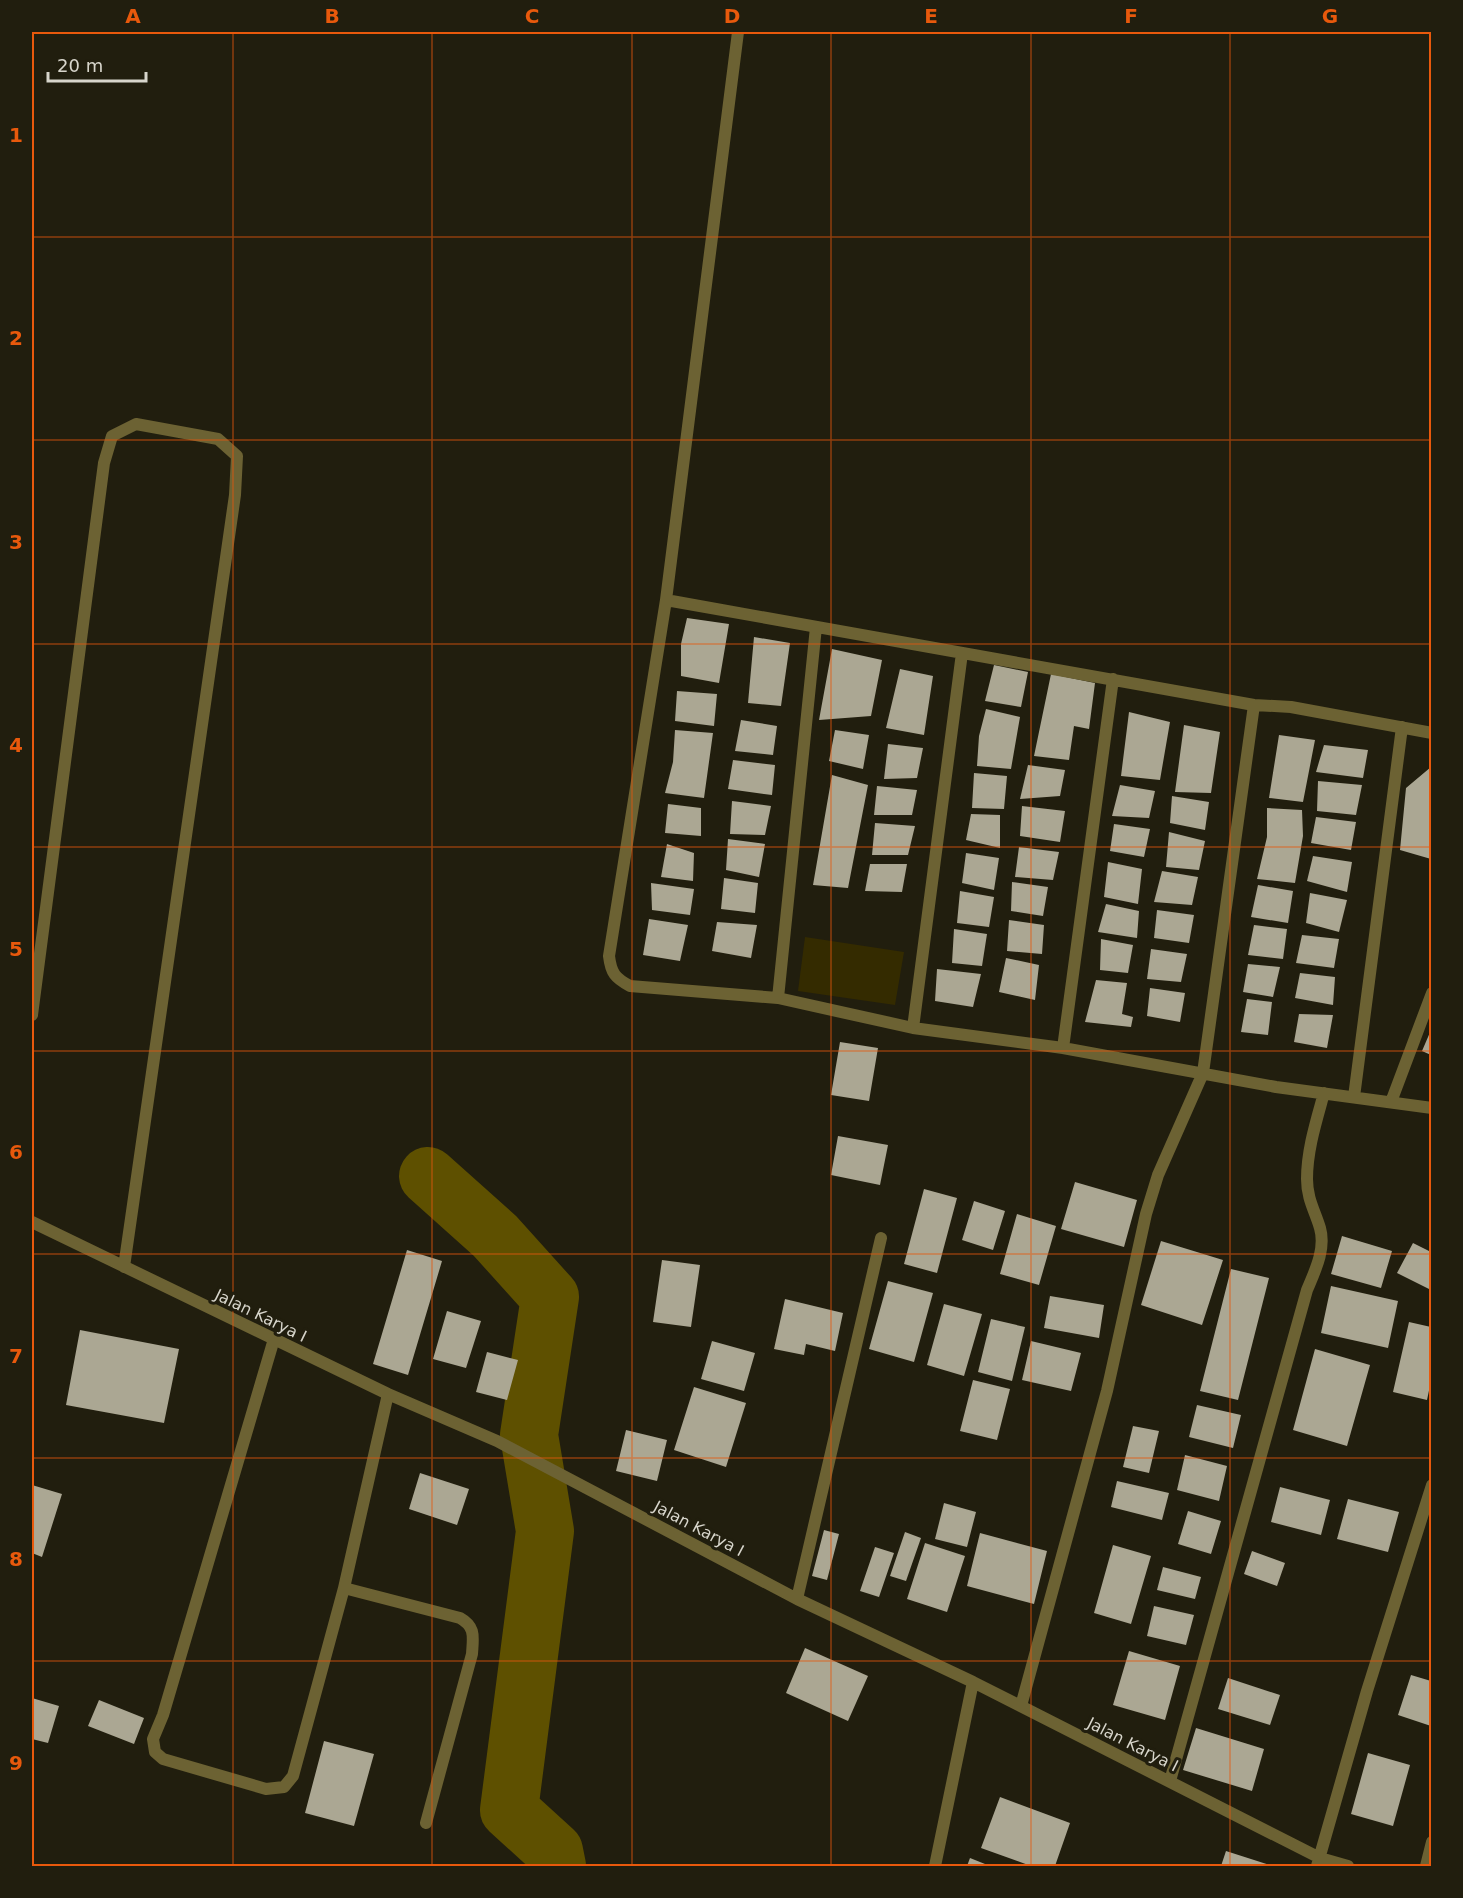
<svg xmlns="http://www.w3.org/2000/svg" width="1463" height="1898" viewBox="0 0 1463 1898" font-family="'DejaVu Sans',sans-serif">
	<style>
		.green { fill: #342b00 }
		.lines { fill: none; stroke-linecap: round; stroke-linejoin: round }
		.river { stroke: #5e5000; stroke-width: 58 }
		.building { fill: #aba793 }
		.street { stroke: #6c6233; stroke-width: 12 }
		.grid { fill: none; stroke: #e8590c; stroke-width: 1.5; stroke-opacity: 0.55 }
		.labels { text-anchor: middle; stroke-width: 6; stroke-linejoin: round; paint-order: stroke }
		.street-label { font-size: 16px; fill: #d7d5cb; stroke: #211e0e }
		.neatline { fill: none; stroke: #e8590c; stroke-width: 2 }
		.grid-label { font-size: 20px; text-anchor: middle; font-weight: bold; fill: #e8590c }
	</style>
	<rect width="100%" height="100%" fill="#211e0e"/>
	<path class="green" d="M805,937L904,952L895,1005L798,991Z"/>
	<g class="lines">
		<path class="river" d="M428,1176L495,1236L550,1297L529,1435L545,1531L509,1810L554,1851L557,1866"/>
	</g>
	<path class="building" d="M687,618L729,624L719,683L681,676V644Z
		M754,637L790,643L781,706L748,703Z
		M832,649L882,660L871,716L819,720Z
		M994,665L1028,672L1021,707L985,701Z
		M900,669L933,676L924,735L886,728Z
		M1051,674L1095,683L1089,729L1074,726L1069,760L1034,756Z
		M677,691L717,694L714,726L675,721Z
		M986,709L1020,717L1011,769L977,766L979,736Z
		M1129,712L1170,722L1160,780L1121,776Z
		M741,720L777,726L773,755L735,751Z
		M1184,725L1220,732L1211,793L1175,792Z
		M675,730L713,733L704,798L665,793L673,762Z
		M835,730L869,735L863,769L829,761Z
		M1279,735L1315,740L1303,802L1269,798Z
		M888,744L923,748L917,778L884,779Z
		M1324,745L1368,750L1363,778L1316,772Z
		M733,760L775,765L772,795L728,789Z
		M1028,765L1065,770L1060,796L1020,799Z
		M1431,767V859L1400,850L1406,788Z
		M974,773L1007,776L1004,809L972,808Z
		M832,775L868,785L848,888L813,885Z
		M1318,781L1362,785L1356,815L1317,811Z
		M1120,785L1155,791L1149,818L1112,816Z
		M877,786L917,790L912,815H874Z
		M1172,796L1209,802L1205,830L1170,823Z
		M732,801L771,806L765,835L730,834Z
		M668,804L701,808V836L665,833Z
		M1022,806L1065,811L1060,842L1020,836Z
		M1267,808L1302,810L1303,836L1295,883L1257,879L1267,837Z
		M971,814L1000,815V848L966,840Z
		M1316,817L1356,822L1351,850L1311,843Z
		M875,823L915,826L908,855H872Z
		M1114,824L1150,829L1144,857L1110,851Z
		M1169,832L1205,841L1199,870L1166,867Z
		M728,839L765,844L759,877L726,870Z
		M667,844L694,853L693,881L661,877Z
		M1019,847L1059,852L1053,880L1015,877Z
		M966,853L999,858L994,890L962,883Z
		M1313,856L1352,862L1347,892L1307,881Z
		M1108,862L1142,869L1138,904L1104,897Z
		M870,864H907L902,892L865,891Z
		M1162,871L1198,877L1192,905L1154,902Z
		M724,878L758,883L755,913L721,909Z
		M1012,882L1048,887L1043,916L1011,911Z
		M651,883L694,889L690,915L652,910Z
		M1258,885L1293,891L1288,923L1251,917Z
		M960,891L994,897L989,927L957,923Z
		M1310,893L1347,900L1339,932L1306,923Z
		M1106,904L1139,911L1137,938L1098,932Z
		M1157,910L1194,915L1189,943L1154,938Z
		M649,919L688,925L680,961L643,955Z
		M1009,920L1044,925L1042,954L1007,951Z
		M717,922L757,925L751,958L712,951Z
		M1254,925L1287,929L1283,959L1248,955Z
		M954,929L987,934L982,966L952,963Z
		M1302,935L1339,939L1334,968L1296,963Z
		M1101,939L1133,945L1128,973L1100,970Z
		M1151,949L1187,954L1181,982L1147,979Z
		M1006,958L1039,965L1035,1000L999,992Z
		M1248,964L1280,967L1273,997L1243,992Z
		M937,969L981,974L973,1007L935,1001Z
		M1300,973L1335,977L1333,1005L1295,998Z
		M1096,980L1127,983L1122,1014L1133,1017L1131,1027L1085,1022Z
		M1150,988L1185,993L1180,1022L1147,1016Z
		M1247,999L1272,1002L1268,1035L1241,1032Z
		M1299,1014L1333,1015L1327,1048L1294,1042Z
		M1431,1030V1055L1422,1051Z
		M840,1042L878,1048L869,1101L831,1095Z
		M838,1136L888,1145L880,1185L831,1175Z
		M1075,1182L1137,1200L1124,1247L1061,1229Z
		M924,1189L957,1198L937,1273L904,1264Z
		M974,1201L1005,1211L993,1250L962,1240Z
		M1017,1214L1056,1226L1039,1285L1000,1274Z
		M1342,1236L1392,1251L1381,1288L1331,1274Z
		M1161,1241L1223,1260L1202,1325L1141,1305Z
		M1413,1243L1431,1252V1290L1397,1273Z
		M407,1250L442,1261L408,1375L373,1364Z
		M662,1260L700,1265L691,1327L653,1322Z
		M1231,1269L1269,1278L1238,1400L1200,1391Z
		M888,1281L933,1293L914,1362L869,1349Z
		M1331,1286L1398,1301L1388,1348L1321,1333Z
		M1050,1296L1104,1305L1099,1338L1044,1328Z
		M785,1299L843,1313L835,1351L806,1344L804,1355L774,1349Z
		M944,1304L982,1314L964,1376L927,1365Z
		M447,1311L481,1321L466,1368L433,1359Z
		M991,1319L1025,1327L1012,1381L978,1372Z
		M1409,1322L1431,1327V1381L1427,1400L1393,1392Z
		M80,1330L179,1349L164,1423L66,1405Z
		M712,1341L755,1353L744,1391L701,1379Z
		M1031,1341L1081,1353L1071,1391L1022,1380Z
		M1315,1349L1370,1365L1347,1446L1293,1430Z
		M487,1352L518,1360L507,1400L476,1392Z
		M973,1380L1010,1389L997,1440L960,1431Z
		M694,1387L746,1403L726,1467L674,1450Z
		M1197,1405L1241,1415L1233,1448L1189,1437Z
		M1133,1426L1159,1431L1149,1473L1123,1467Z
		M626,1430L667,1440L657,1481L616,1471Z
		M1185,1455L1227,1466L1219,1501L1177,1490Z
		M420,1473L469,1489L457,1525L409,1509Z
		M1117,1481L1169,1493L1162,1520L1111,1507Z
		M32,1485L62,1494L42,1557L32,1553Z
		M1280,1487L1330,1500L1321,1535L1271,1522Z
		M1348,1499L1399,1512L1388,1552L1337,1539Z
		M944,1503L976,1512L967,1547L935,1539Z
		M1188,1511L1221,1521L1211,1554L1178,1544Z
		M824,1530L839,1534L827,1580L812,1576Z
		M905,1532L921,1538L906,1581L890,1576Z
		M980,1533L1047,1551L1034,1604L967,1586Z
		M925,1543L965,1556L947,1612L907,1599Z
		M1113,1545L1151,1556L1131,1624L1094,1613Z
		M875,1547L894,1553L879,1597L860,1591Z
		M1252,1551L1285,1563L1277,1586L1244,1574Z
		M1163,1567L1201,1577L1195,1599L1157,1590Z
		M1154,1606L1194,1615L1186,1645L1147,1636Z
		M805,1648L868,1676L848,1721L786,1693Z
		M1129,1651L1180,1666L1165,1720L1113,1705Z
		M1411,1675L1431,1681V1726L1398,1715Z
		M1228,1678L1280,1695L1270,1725L1218,1709Z
		M32,1698L59,1706L48,1743L32,1739Z
		M99,1700L144,1718L134,1744L88,1726Z
		M1196,1728L1264,1749L1252,1791L1183,1770Z
		M324,1741L374,1754L354,1826L305,1813Z
		M1368,1753L1410,1765L1393,1826L1351,1814Z
		M1000,1797L1070,1823L1055,1866H1031L981,1848Z
		M1226,1851L1273,1866H1221Z
		M970,1858L990,1866H967Z"/>
	<g class="lines">
		<path class="street" d="M666,600L738,32
			M1432,733L1291,707L1254,705L666,600L609,956C611,973 615,978 630,986L778,998L913,1028L1063,1048L1276,1087L1432,1108
			M778,998L816,627
			M32,1015L104,463L112,436L136,424L218,439L237,456L235,495L124,1267
			M913,1028L962,653
			M1063,1048L1113,679
			M1354,1097L1402,727
			M1391,1102L1432,993
			M32,1222L388,1394L497,1441L797,1599L973,1682L1320,1858L1348,1866
			M274,1339L163,1715L153,1739L155,1752L163,1759L266,1789L284,1787L293,1776L344,1588L388,1394
			M344,1588L460,1618C476,1627 473,1637 472,1654L426,1823
			M797,1599L881,1238
			M1021,1706L1107,1391L1146,1214L1158,1175L1203,1073L1254,705
			M1170,1781L1307,1290C1315,1271 1326,1249 1320,1228C1315,1211 1307,1199 1307,1179C1307,1150 1316,1122 1324,1093
			M935,1866L973,1682
			M1317,1866L1367,1691L1432,1485
			M1426,1866L1432,1842"/>
	</g>
	<path class="grid" d="M233,32V1866M432,32V1866M632,32V1866M831,32V1866M1031,32V1866M1230,32V1866M32,237H1432M32,440H1432M32,644H1432M32,847H1432M32,1051H1432M32,1254H1432M32,1458H1432M32,1661H1432"/>
	<g class="labels">
		<g class="street-label">
			<text transform="translate(261 1315) rotate(26)" y="6">Jalan Karya I</text>
			<text transform="translate(699 1528) rotate(28)" y="6">Jalan Karya I</text>
			<text transform="translate(1133 1744) rotate(27)" y="6">Jalan Karya I</text>
		</g>
	</g>
	<rect width="1463" height="1898" fill="none" stroke="#211e0e" stroke-width="66"/>
	<path d="M48 72v9h98v-9" fill="none" stroke="#d7d5cb" stroke-width="3"/>
	<text x="57" y="72" font-size="18" fill="#d7d5cb" stroke="#211e0e" stroke-width="4.5" paint-order="stroke">20 m</text>
	<rect x="33" y="33" width="1397" height="1832" class="neatline"/>
	<g class="grid-label">
		<text x="133" y="23">A</text>
		<text x="332" y="23">B</text>
		<text x="532" y="23">C</text>
		<text x="732" y="23">D</text>
		<text x="931" y="23">E</text>
		<text x="1131" y="23">F</text>
		<text x="1330" y="23">G</text>
		<text x="16" y="142">1</text>
		<text x="16" y="345">2</text>
		<text x="16" y="549">3</text>
		<text x="16" y="752">4</text>
		<text x="16" y="956">5</text>
		<text x="16" y="1159">6</text>
		<text x="16" y="1363">7</text>
		<text x="16" y="1566">8</text>
		<text x="16" y="1770">9</text>
	</g>
</svg>
